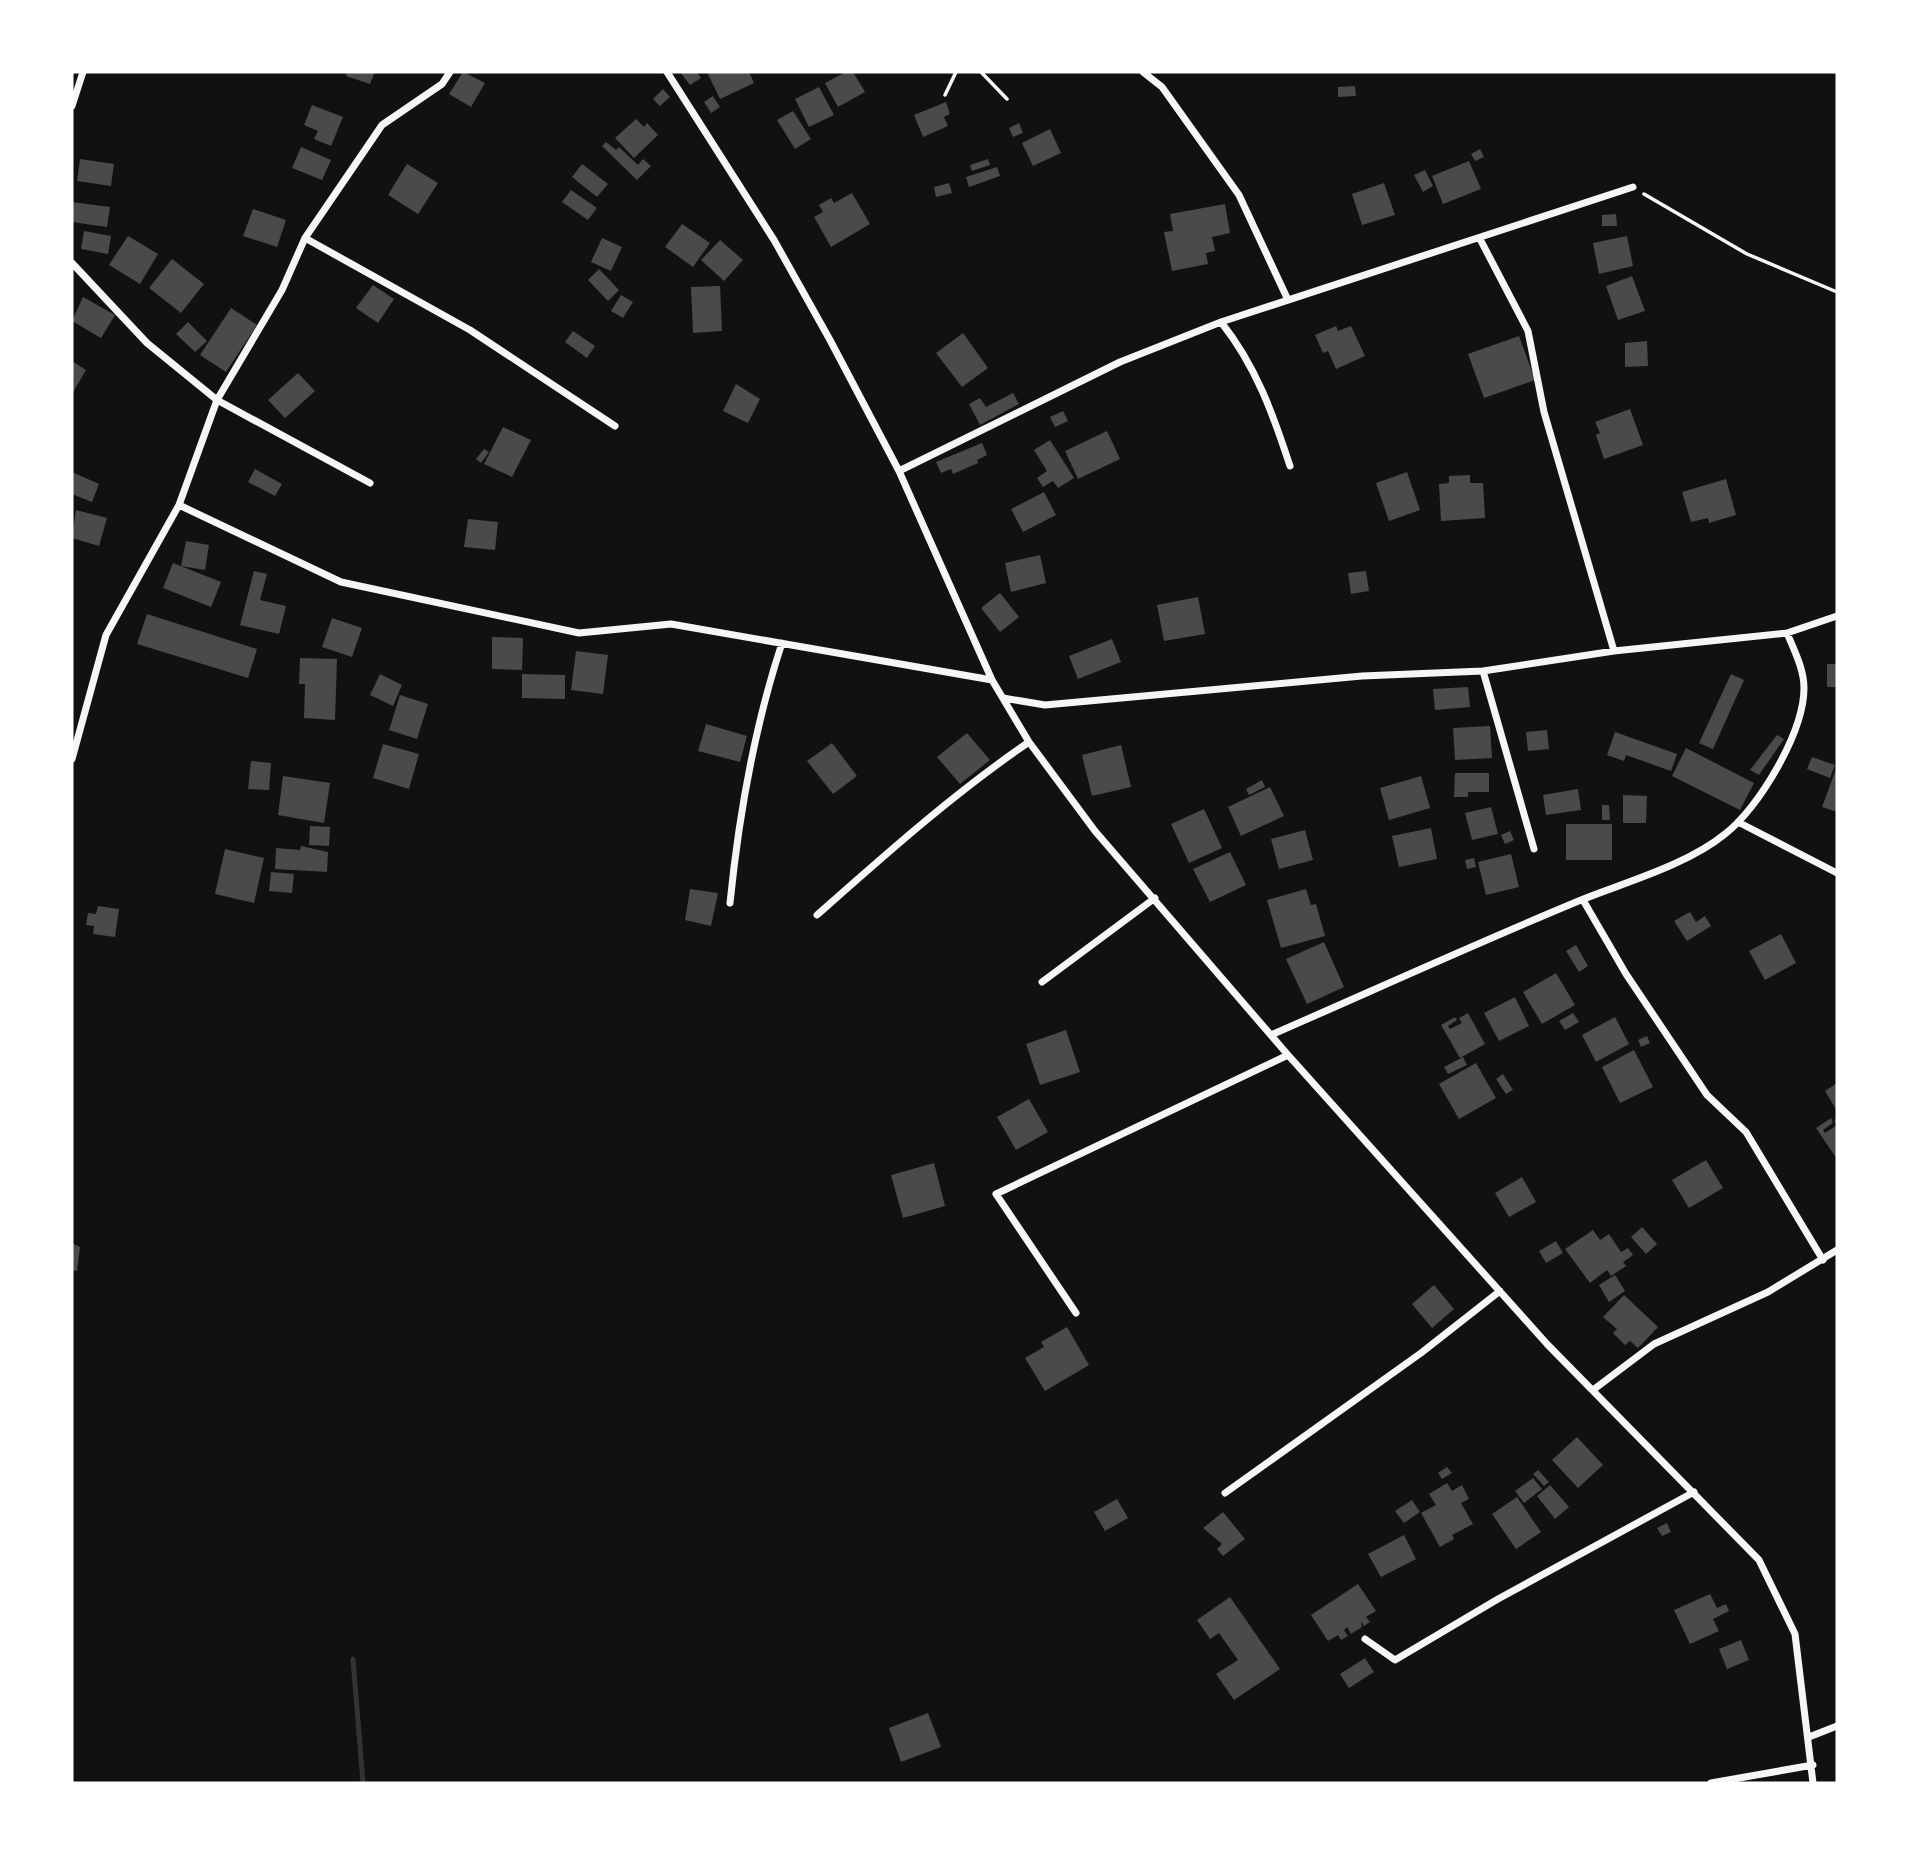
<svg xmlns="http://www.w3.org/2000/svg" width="1909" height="1855" viewBox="0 0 1909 1855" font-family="Karla,sans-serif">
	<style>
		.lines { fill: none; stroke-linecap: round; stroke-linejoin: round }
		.stream { stroke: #333; stroke-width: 5 }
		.building { fill: #4a4a4a }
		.path { stroke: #f5f5f5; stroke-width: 3.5 }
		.minor { stroke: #f5f5f5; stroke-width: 7 }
	</style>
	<rect width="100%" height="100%" fill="#111"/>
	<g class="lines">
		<path class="stream" d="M353,1659L363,1783"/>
	</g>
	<path class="building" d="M347,72H375L370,84L346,76Z
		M463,72L485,83L471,107L449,94Z
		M680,72H697L701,78L690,85Z
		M707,72H749L754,83L720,99Z
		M846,72H853L865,92L838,107L825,83Z
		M1355,86L1356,96L1338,97V87Z
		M819,87L834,115L809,127L795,99Z
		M663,89L670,97L660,106L653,99Z
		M713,96L720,107L711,113L704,102Z
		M946,102L950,114L944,117L948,126L923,137L914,115Z
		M312,105L343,117L331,146L314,139L318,131L304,125Z
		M793,111L811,139L795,149L777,120Z
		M636,119L644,127L647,123L658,135L634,158L615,138Z
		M1019,123L1023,133L1013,137L1009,128Z
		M1050,129L1061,153L1033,166L1022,143Z
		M606,142L616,150L619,147L638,165L643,159L651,166L637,180L602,146Z
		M301,147L331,160L322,180L292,168Z
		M1480,149L1484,157L1475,161L1471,154Z
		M80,159L114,164L111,186L77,181Z
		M988,159L990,165L972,171L970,165Z
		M1469,161L1481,189L1443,204L1432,176Z
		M407,164L438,183L418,214L388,195Z
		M582,164L608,184L597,197L572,177Z
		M997,167L1000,176L969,187L966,177Z
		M1425,170L1433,186L1423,192L1414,175Z
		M949,183L952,193L936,197L934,187Z
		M1384,183L1395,215L1362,225L1352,194Z
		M571,190L597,208L588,220L562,202Z
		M852,193L870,224L831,247L814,217L823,212L819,205L831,198L834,203Z
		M72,202L110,207L107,227L72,222Z
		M1225,204L1230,233L1212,237L1215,251L1206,253L1208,264L1172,271L1164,232L1173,231L1170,214Z
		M253,209L286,220L277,247L243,236Z
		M1616,214L1617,226H1602V215Z
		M682,224L710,243L693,267L665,247Z
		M84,231L111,236L108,254L81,249Z
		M128,236L158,254L140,284L109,265Z
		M1627,236L1633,266L1599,274L1593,243Z
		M602,238L622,247L611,271L591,262Z
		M720,240L743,260L724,281L701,260Z
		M172,259L204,284L181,313L149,288Z
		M599,269L619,290L608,301L588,280Z
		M1632,276L1645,311L1618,320L1606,286Z
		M373,285L394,299L378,323L356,308Z
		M720,286L722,331L693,333L691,287Z
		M621,295L633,302L623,318L611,311Z
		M83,297L115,315L101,338L72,321Z
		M231,308L257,325L226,372L200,355Z
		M188,322L207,341L195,352L176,334Z
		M1336,326L1338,331L1351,326L1365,356L1336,369L1328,351L1323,353L1315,335Z
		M573,331L595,346L587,358L565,342Z
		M963,333L988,368L962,387L936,353Z
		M1519,336L1535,380L1484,398L1468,354Z
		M1647,341L1648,366L1625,367V343Z
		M72,361L86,370L72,394Z
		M298,373L315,391L285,418L268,400Z
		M736,384L760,399L748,423L723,411Z
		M1013,393L1019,404L980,425L969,404L980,398L986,407Z
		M1630,409L1643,445L1604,459L1596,435L1600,433L1595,422Z
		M1063,411L1068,421L1055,427L1050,417Z
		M503,427L531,440L512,477L484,464Z
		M1107,431L1120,459L1078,479L1065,451Z
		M1050,440L1074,478L1058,488L1053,481L1043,487L1037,478L1047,471L1034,450Z
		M982,443L987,455L977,460L978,463L953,474L951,469L941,473L936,462Z
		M484,449L489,452L481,463L476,459Z
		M255,469L282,484L275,496L248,482Z
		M72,472L99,484L92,502L72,494Z
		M1407,472L1420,510L1389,521L1376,483Z
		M1470,475V483H1483L1485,518L1441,521L1439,484L1449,483V476Z
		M1726,479L1736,515L1709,523L1708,518L1691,522L1682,492Z
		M1044,492L1056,515L1023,532L1011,509Z
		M76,510L107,518L99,546L72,538Z
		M468,519L498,522L495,550L464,547Z
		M186,541L209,545L205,570L181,566Z
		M1040,555L1046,583L1011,592L1005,563Z
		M173,563L221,582L211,607L163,588Z
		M254,571L267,574L260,600L286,606L279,634L240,625Z
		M1366,571L1369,591L1351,594L1348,573Z
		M1000,593L1019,617L1000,632L981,608Z
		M1198,597L1205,634L1164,641L1157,605Z
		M147,614L257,649L248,678L137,644Z
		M332,618L362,628L352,657L322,647Z
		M492,637L523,638L522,670L492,669Z
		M1112,639L1121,662L1078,679L1069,656Z
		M576,651L608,655L603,694L571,690Z
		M300,658L337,659L335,720L304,718L305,684H299Z
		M1827,664H1837V687H1827Z
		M380,674L402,685L393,706L370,695Z
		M522,674L565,675V699L522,698Z
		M1731,674L1744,680L1713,749L1699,743Z
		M1468,687L1470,707L1435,710L1433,689Z
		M400,695L428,704L417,739L389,730Z
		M706,724L747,736L740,762L698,751Z
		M1490,726L1492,758L1455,760L1453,728Z
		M1547,730L1549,749L1528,751L1526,732Z
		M1615,732L1677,754L1671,771L1626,755L1624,761L1607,755Z
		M967,733L990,760L960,784L937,757Z
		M1777,735L1784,739L1759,775L1750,770Z
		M832,743L857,776L833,794L807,761Z
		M383,744L419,754L409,789L373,778Z
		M1121,745L1131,787L1092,796L1082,755Z
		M1686,748L1754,783L1740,810L1672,776Z
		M1812,757L1835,765L1830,778L1807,769Z
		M251,761L271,763L269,790L248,789Z
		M1837,766V812L1822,807Z
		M1455,773H1489V792H1468V797H1454Z
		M283,776L330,783L324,823L278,815Z
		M1421,776L1430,808L1389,820L1380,788Z
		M1262,780L1265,787L1249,795L1246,789Z
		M1270,787L1284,816L1241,836L1228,807Z
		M1578,789L1581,810L1546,815L1543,795Z
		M1623,795L1647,796L1646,823H1623Z
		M1602,805H1609L1610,820H1602Z
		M1491,807L1498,834L1472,840L1465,813Z
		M1204,809L1222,848L1189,863L1171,824Z
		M1566,824H1612V860H1566Z
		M310,826L330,827L329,846L309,845Z
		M1431,828L1437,859L1399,867L1392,836Z
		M1305,830L1313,860L1279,869L1271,839Z
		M1510,831L1514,840L1505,844L1501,835Z
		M301,846L328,852L327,872L275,869L276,848L300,850Z
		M225,849L264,858L254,903L215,894Z
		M1230,852L1246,885L1210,902L1193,869Z
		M1511,854L1519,887L1486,895L1478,862Z
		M1474,858L1476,867L1467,869L1465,860Z
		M271,872L294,874L292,893L269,891Z
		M690,889L718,893L711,926L685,920Z
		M1306,889L1311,905L1316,904L1325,936L1281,948L1267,900Z
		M98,906L119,909L115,937L93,934L94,926L86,925L88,913L96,914Z
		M1690,912L1696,922L1705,916L1711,926L1687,941L1674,921Z
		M1781,934L1796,963L1765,980L1749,951Z
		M1324,942L1344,987L1307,1004L1286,959Z
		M1576,945L1588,966L1579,972L1566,951Z
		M1556,973L1575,1005L1542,1024L1523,992Z
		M1515,997L1529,1026L1499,1041L1484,1013Z
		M1468,1013L1485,1044L1460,1058L1441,1025L1455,1017L1457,1020L1448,1026L1450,1029L1462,1023L1459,1018Z
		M1573,1013L1579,1022L1565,1030L1559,1021Z
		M1615,1017L1629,1044L1596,1062L1582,1035Z
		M1066,1030L1080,1072L1040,1085L1026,1044Z
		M1647,1036L1650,1043L1641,1047L1638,1040Z
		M1634,1050L1653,1087L1620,1103L1602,1067Z
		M1463,1057L1467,1065L1448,1074L1444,1067Z
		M1476,1063L1496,1098L1459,1119L1439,1084Z
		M1503,1074L1513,1090L1506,1094L1496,1079Z
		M1837,1083V1111L1825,1091Z
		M1029,1099L1048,1132L1016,1150L997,1117Z
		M1831,1118L1833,1123L1823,1130L1825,1133L1837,1125L1834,1120L1837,1118V1159L1816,1128Z
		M1706,1160L1723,1188L1689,1208L1672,1180Z
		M934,1163L945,1206L903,1218L891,1175Z
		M1522,1177L1536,1202L1509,1217L1495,1193Z
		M1642,1227L1657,1244L1646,1254L1631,1237Z
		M1593,1230L1600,1240L1609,1234L1621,1252L1628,1248L1633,1255L1623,1262L1626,1266L1611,1276L1607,1270L1590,1283L1565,1249Z
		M1556,1241L1563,1253L1546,1263L1539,1251Z
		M72,1243L80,1247L77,1271L72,1270Z
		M1615,1275L1625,1291L1609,1302L1599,1285Z
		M1434,1285L1454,1309L1432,1328L1412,1304Z
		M1624,1295L1658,1327L1638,1348L1630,1341L1625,1345L1613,1333L1617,1329L1603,1317Z
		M1067,1327L1089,1365L1045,1391L1025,1358L1044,1347L1041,1342Z
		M1577,1437L1603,1465L1578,1488L1552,1460Z
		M1447,1467L1452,1473L1442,1479L1438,1473Z
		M1538,1470L1549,1482L1544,1486L1533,1474Z
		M1533,1478L1542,1489L1524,1503L1515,1491Z
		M1447,1483L1452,1491L1462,1485L1469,1499L1461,1503L1473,1524L1452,1535L1454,1539L1440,1547L1421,1513L1436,1505L1429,1494Z
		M1550,1485L1569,1507L1555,1519L1537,1496Z
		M1517,1497L1541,1532L1516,1549L1492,1514Z
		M1117,1499L1128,1518L1105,1531L1094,1512Z
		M1412,1500L1420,1512L1404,1523L1395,1511Z
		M1223,1512L1245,1539L1223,1556L1217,1549L1222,1544L1203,1528Z
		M1667,1523L1671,1532L1662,1536L1657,1528Z
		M1404,1535L1416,1559L1381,1577L1368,1554Z
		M1358,1584L1376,1611L1366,1617L1370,1622L1364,1626L1361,1621L1362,1627L1351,1634L1347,1627L1344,1630L1348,1636L1341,1640L1338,1635L1328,1641L1311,1615Z
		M1710,1594L1717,1608L1726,1604L1729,1611L1713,1619L1719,1631L1690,1644L1674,1610Z
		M1230,1597L1280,1669L1234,1700L1216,1674L1238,1660L1219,1633L1210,1639L1197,1620Z
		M1741,1640L1749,1660L1727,1669L1719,1649Z
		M1365,1658L1374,1672L1349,1688L1340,1674Z
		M928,1713L941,1747L901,1762L889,1728Z"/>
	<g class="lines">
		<path class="path" d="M981,72L1007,99
			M945,95L956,72
			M1644,194L1747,254L1837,292"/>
		<path class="minor" d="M667,72L774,240L830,340L899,471L992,680L1029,742L1095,831L1288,1055L1547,1344L1759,1560L1795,1634L1813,1783
			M1143,72L1162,87L1239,195L1288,300
			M72,106L83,72
			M305,238L470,330L615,426
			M1480,239L1528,331L1544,412L1614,651
			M72,263L147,343L217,400L370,483
			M1221,322C1256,366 1273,414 1290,466
			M899,471L1120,362L1221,322L1633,187
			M179,505L341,582L579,633L671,624L992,680
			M1483,671L1534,849
			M1003,698L1045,705L1362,676L1483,671L1614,651L1787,633L1837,616
			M72,759L106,635L179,505L217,400L282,290L305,238L382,125L442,84L450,72
			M1738,822L1837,873
			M1583,900L1626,974L1707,1095L1746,1132L1823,1260
			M730,903C739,814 754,728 782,643
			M817,915C886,854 953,794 1029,742
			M1042,982L1155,898
			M1271,1035C1374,990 1477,943 1581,900C1626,882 1687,865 1725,834C1759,808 1804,732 1804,688C1804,669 1794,650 1787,633
			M1076,1313L996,1194L1288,1055
			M1593,1390L1654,1344L1768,1292L1837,1250
			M1225,1493L1421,1353L1500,1291
			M1365,1639L1395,1660L1498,1599L1694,1492
			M1809,1737L1837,1726
			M1711,1783L1813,1765"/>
	</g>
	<rect width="1909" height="1855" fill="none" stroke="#ffffff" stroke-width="147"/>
</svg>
